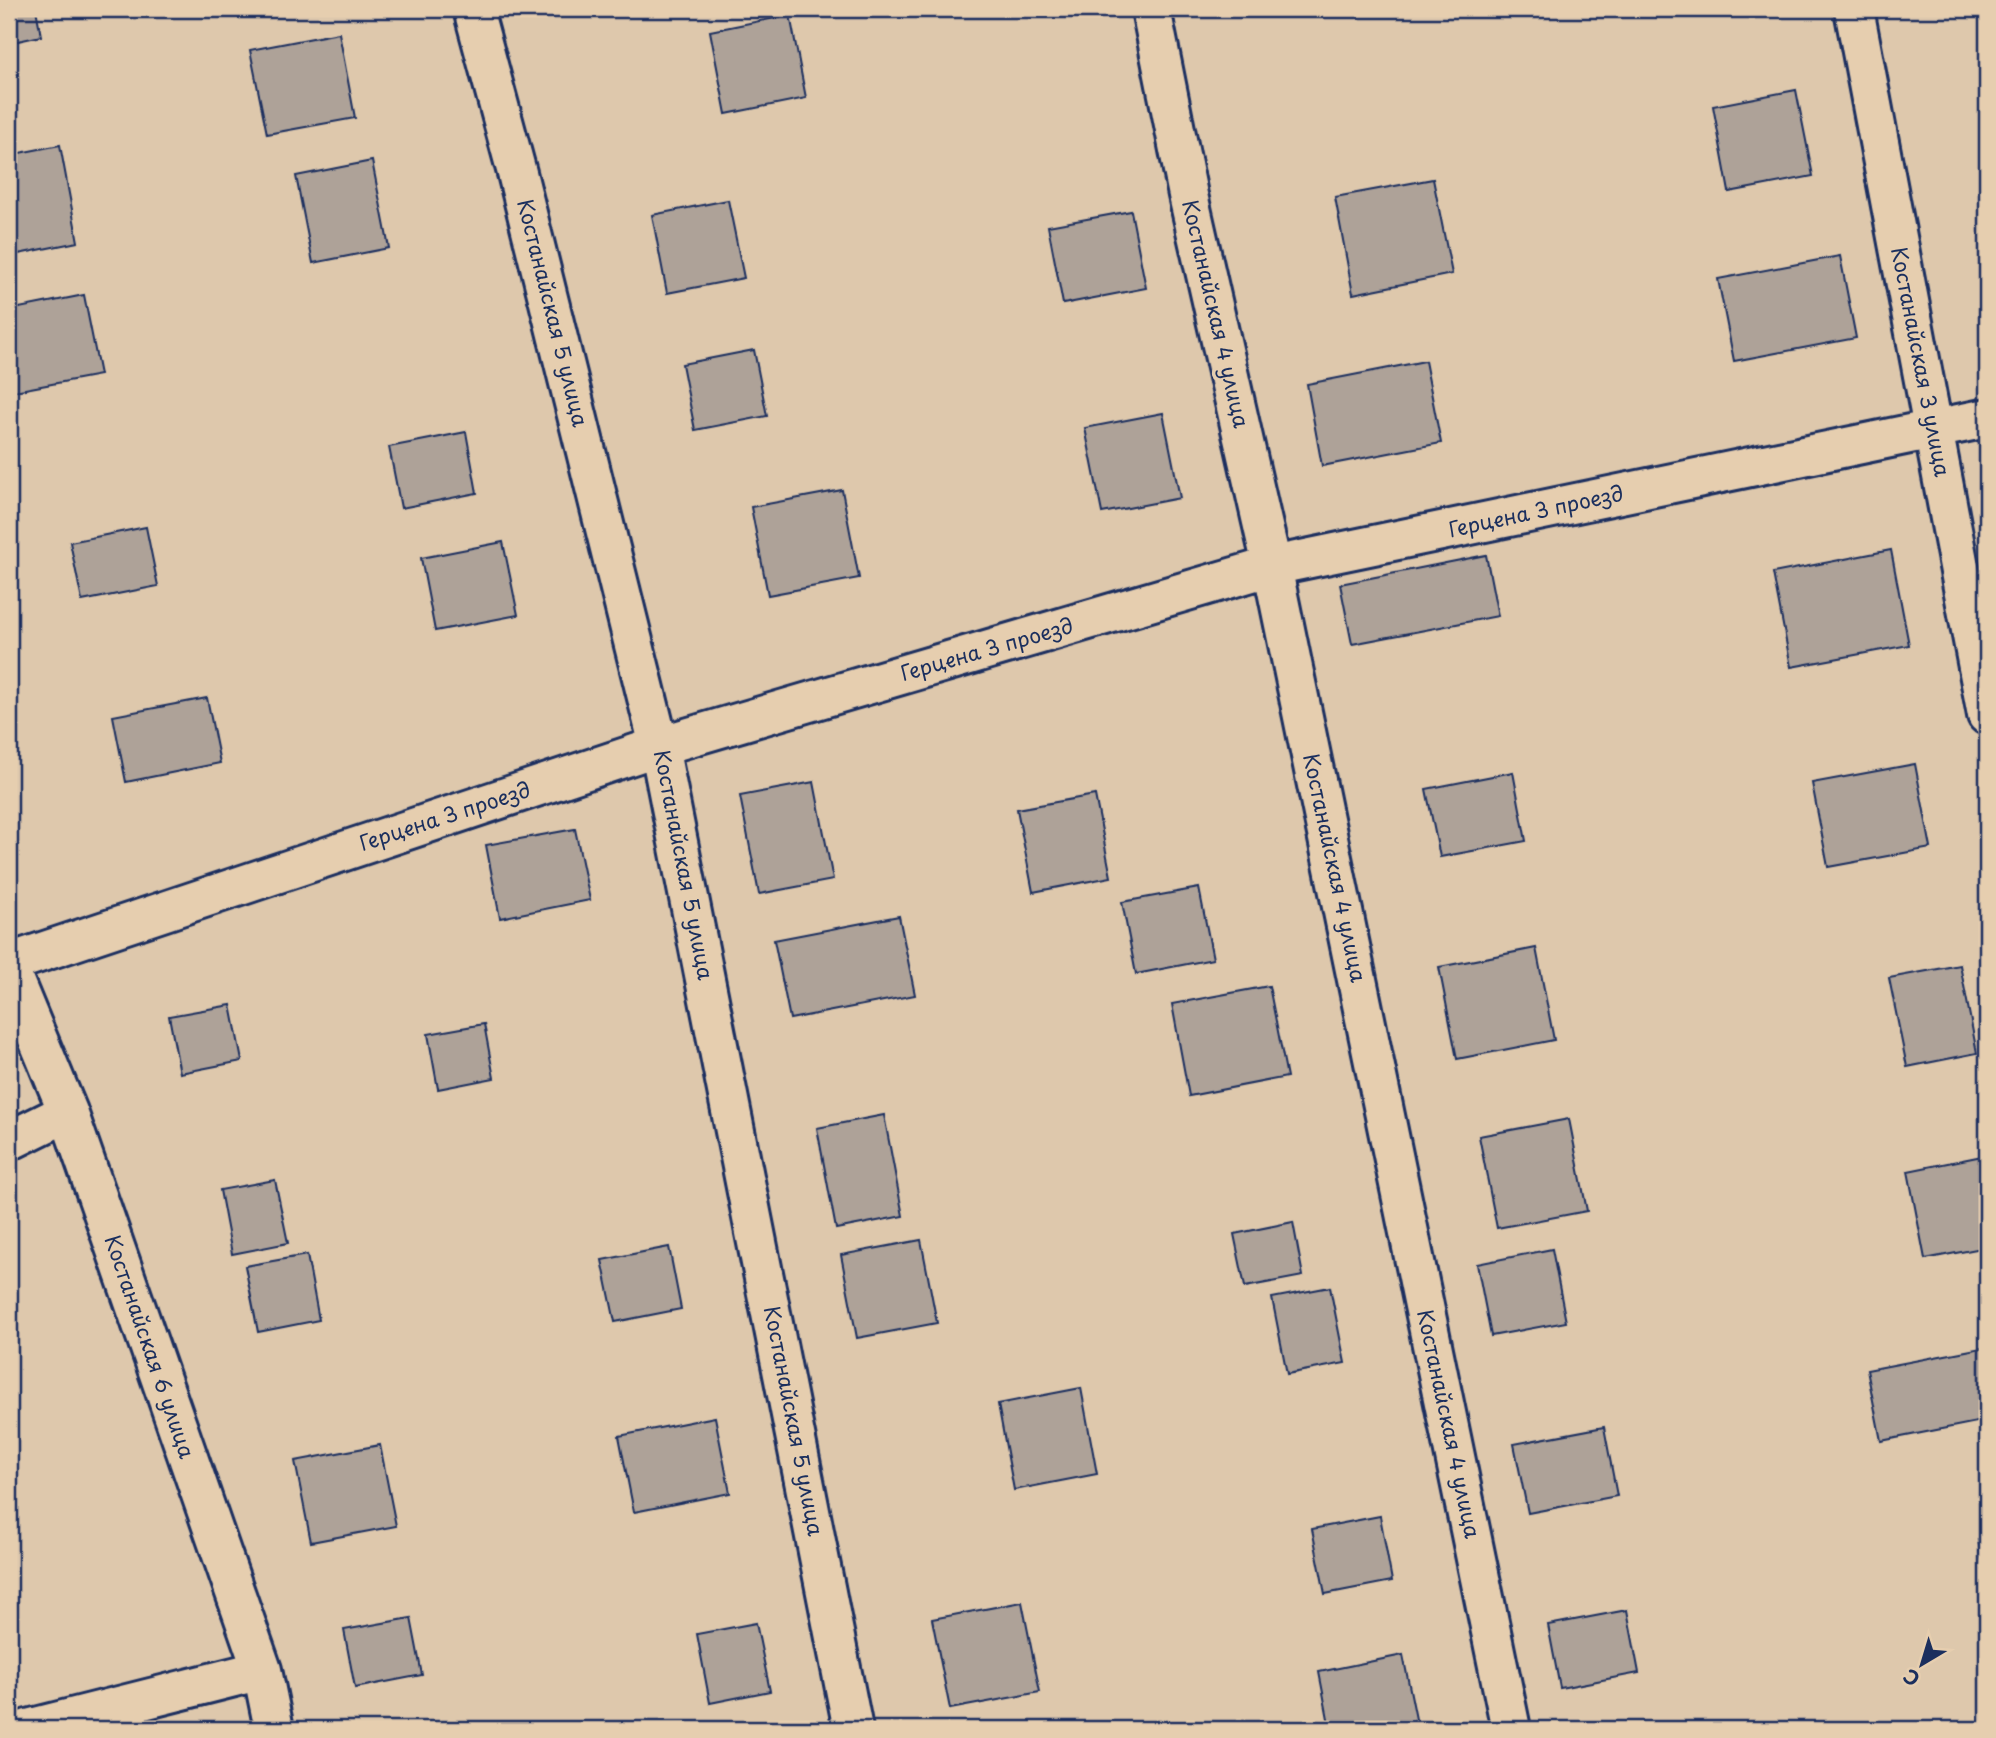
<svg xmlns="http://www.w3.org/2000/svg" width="1996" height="1738" viewBox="0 0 1996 1738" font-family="'Playpen Sans',sans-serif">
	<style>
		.building { fill: #aea298; stroke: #1b2f5e; stroke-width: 2 }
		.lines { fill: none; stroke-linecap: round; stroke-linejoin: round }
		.minor-casing { stroke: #1b2f5e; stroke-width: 44 }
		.minor { stroke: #e6ceaf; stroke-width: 38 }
		.labels { text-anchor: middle; stroke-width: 7; stroke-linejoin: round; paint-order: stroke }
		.street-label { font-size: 21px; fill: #1b2f5e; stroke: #e6ceaf }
	</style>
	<rect width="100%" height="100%" fill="#dec8ac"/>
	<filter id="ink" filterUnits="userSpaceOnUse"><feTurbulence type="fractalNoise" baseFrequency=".0143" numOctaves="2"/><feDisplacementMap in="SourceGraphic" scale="14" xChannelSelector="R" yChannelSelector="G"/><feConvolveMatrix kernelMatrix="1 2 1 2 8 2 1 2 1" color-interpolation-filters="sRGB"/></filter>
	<g filter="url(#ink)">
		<path class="building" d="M9,9H36L41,36L9,43Z
			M790,15L806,98L726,114L710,31Z
			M339,33L355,118L267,134L250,50Z
			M1796,90L1813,176L1729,192L1713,106Z
			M60,145L78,242L18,254L9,207V155Z
			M372,161L389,248L313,263L296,176Z
			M1433,179L1452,274L1353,294L1335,197Z
			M728,200L744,278L667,293L652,215Z
			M1131,211L1146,288L1063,304L1048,226Z
			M1840,256L1856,338L1734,361L1718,279Z
			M84,295L100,375L9,392V310Z
			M754,350L767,416L695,430L682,364Z
			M1425,361L1441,443L1322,466L1307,384Z
			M1163,413L1180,498L1102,513L1085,428Z
			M466,432L477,493L401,508L389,447Z
			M842,490L859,578L768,595L751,507Z
			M146,527L158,586L82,601L70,542Z
			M503,542L518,615L435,631L421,558Z
			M1891,550L1909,645L1791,667L1773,573Z
			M1486,555L1498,616L1352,644L1340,584Z
			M207,698L220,763L126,782L113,716Z
			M1915,764L1931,848L1828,867L1812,783Z
			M1513,772L1526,841L1440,857L1426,789Z
			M814,782L833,880L759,894L740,796Z
			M1095,795L1111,877L1033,892L1017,809Z
			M575,829L590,900L500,918L486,845Z
			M1199,888L1213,959L1136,974L1122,902Z
			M899,916L915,995L790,1019L774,940Z
			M1536,948L1554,1040L1457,1059L1439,967Z
			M1960,965L1977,1053L1907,1067L1889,978Z
			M1269,986L1287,1077L1189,1096L1172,1004Z
			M231,1005L242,1061L180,1073L169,1016Z
			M484,1024L494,1078L438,1089L428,1034Z
			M884,1115L903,1216L836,1229L817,1128Z
			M1569,1119L1587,1211L1497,1228L1479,1136Z
			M1987,1155V1247L1925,1259L1908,1171Z
			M275,1180L288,1243L232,1254L220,1190Z
			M1293,1222L1303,1276L1245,1287L1234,1234Z
			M921,1240L937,1323L857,1338L841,1255Z
			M669,1247L681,1309L615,1322L602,1260Z
			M1552,1249L1566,1322L1491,1336L1477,1264Z
			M307,1255L319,1320L258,1332L245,1266Z
			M1330,1287L1345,1363L1287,1374L1272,1298Z
			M1987,1347V1420L1881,1441L1867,1370Z
			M1081,1388L1097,1474L1014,1490L998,1404Z
			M715,1417L730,1493L634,1512L619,1436Z
			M1604,1427L1617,1496L1528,1513L1514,1444Z
			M380,1445L396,1526L311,1542L295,1461Z
			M1380,1516L1392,1581L1325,1594L1312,1529Z
			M1987,1538V1586L1978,1540Z
			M1022,1602L1040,1692L950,1709L932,1619Z
			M1627,1610L1639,1673L1560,1688L1548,1625Z
			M411,1618L422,1675L355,1688L344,1630Z
			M756,1623L770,1691L710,1703L697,1634Z
			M1403,1655L1418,1729H1330L1319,1672Z"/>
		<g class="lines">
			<defs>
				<path id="minor" d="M473,9L517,173L659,746L853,1729
					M1151,9L1188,195L1272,566L1511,1729
					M1854,9L1987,715
					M9,963L659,746L1272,566L1987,418
					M9,969L68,1112L262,1670L274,1729
					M9,1141L68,1112
					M28,1729L262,1670"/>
			</defs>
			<use href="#minor" class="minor-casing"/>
			<use href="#minor" class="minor"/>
		</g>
	</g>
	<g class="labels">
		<g class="street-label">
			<text transform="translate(552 313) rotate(76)" y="7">Костанайская 5 улица</text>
			<text transform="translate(1215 314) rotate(77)" y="7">Костанайская 4 улица</text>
			<text transform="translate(1920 362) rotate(79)" y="7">Костанайская 3 улица</text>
			<text transform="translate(1536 512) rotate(-12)" y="7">Герцена 3 проезд</text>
			<text transform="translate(987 650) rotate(-16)" y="7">Герцена 3 проезд</text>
			<text transform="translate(445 817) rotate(-18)" y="7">Герцена 3 проезд</text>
			<text transform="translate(683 865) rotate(79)" y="7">Костанайская 5 улица</text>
			<text transform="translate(1334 868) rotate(78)" y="7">Костанайская 4 улица</text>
			<text transform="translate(149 1347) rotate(71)" y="7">Костанайская 6 улица</text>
			<text transform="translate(793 1421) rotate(79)" y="7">Костанайская 5 улица</text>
			<text transform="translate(1448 1424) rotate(78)" y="7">Костанайская 4 улица</text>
		</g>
	</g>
	<rect width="1996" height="1738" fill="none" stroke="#e6ceaf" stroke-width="35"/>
	<rect x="18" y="18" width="1961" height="1703" fill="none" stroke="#1b2f5e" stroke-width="2.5" filter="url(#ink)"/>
	<g transform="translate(1922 1664) rotate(218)" stroke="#e6ceaf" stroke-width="5" paint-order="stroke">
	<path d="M0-5L12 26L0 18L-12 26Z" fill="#1b2f5e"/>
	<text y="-10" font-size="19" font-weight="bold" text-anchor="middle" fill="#1b2f5e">С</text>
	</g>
</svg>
